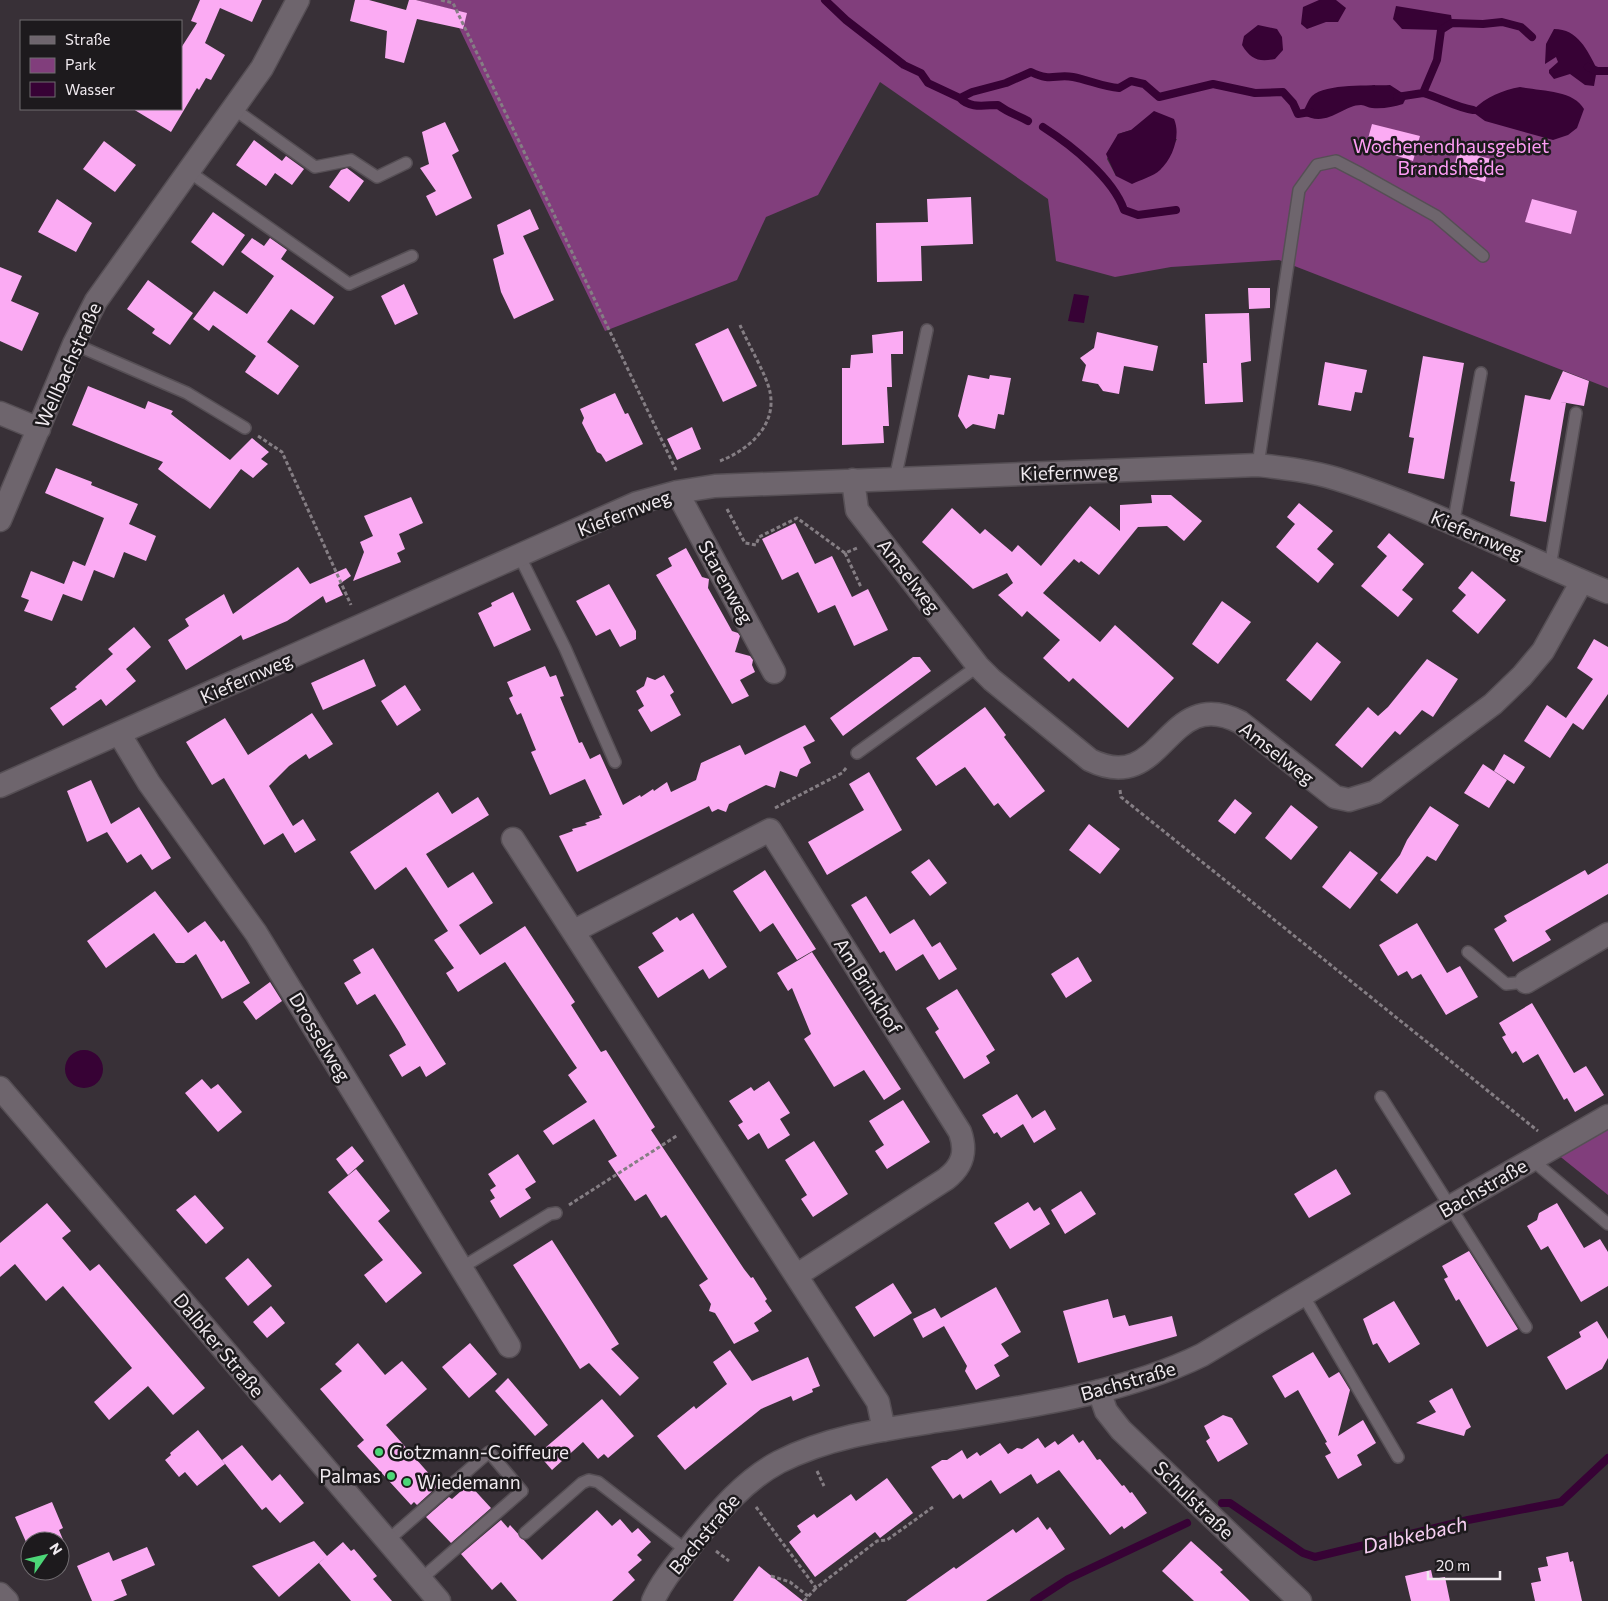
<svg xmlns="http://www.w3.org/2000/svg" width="1608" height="1601" viewBox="0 0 1608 1601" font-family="Commissioner,sans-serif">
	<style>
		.green { fill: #813e7c; fill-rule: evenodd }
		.water { fill: #370235 }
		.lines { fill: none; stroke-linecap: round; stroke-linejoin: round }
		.stream { stroke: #370235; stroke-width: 8 }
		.building { fill: #fbabf3 }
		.lane-casing { stroke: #564f55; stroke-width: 14 }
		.street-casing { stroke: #564f55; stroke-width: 25 }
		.path { stroke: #857e84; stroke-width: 3; stroke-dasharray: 4 2.5; stroke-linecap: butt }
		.lane { stroke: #6e656d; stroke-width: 11 }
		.street { stroke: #6e656d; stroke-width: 22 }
		.poi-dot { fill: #4cd677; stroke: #1d1a1d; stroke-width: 2 }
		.labels { text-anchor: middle; stroke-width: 5; stroke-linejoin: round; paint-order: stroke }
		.park-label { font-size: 19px; fill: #fe9cf5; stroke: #1d1a1d }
		.street-label { font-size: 19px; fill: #f0eaef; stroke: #1d1a1d }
		.poi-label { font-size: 19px; fill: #f0eaef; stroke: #1d1a1d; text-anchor: start }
		.water-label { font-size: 20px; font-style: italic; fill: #f8d0f3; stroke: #1d1a1d }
	</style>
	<rect width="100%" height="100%" fill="#383037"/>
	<path class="green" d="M416,0H1608V388L1279,260L1171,267L1115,277L1056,261L1048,199L880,82L818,195L766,217L737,280L605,331L450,9ZM1131,130L1177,139L1160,170L1116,176L1107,159L1118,134Z
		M1608,1125V1195L1557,1154Z"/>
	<path class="water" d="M1319,0H1336L1346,8L1338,22H1326L1307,29L1301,24L1303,7Z
		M1396,6L1451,15L1453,27L1441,30L1402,29L1393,19Z
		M1258,25L1277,29L1282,37L1283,50L1275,59C1259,62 1251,60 1242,45L1244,36Z
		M1554,29C1578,29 1587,50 1597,69L1594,86L1585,85L1570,74L1554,79L1549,73V70L1558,62L1556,57L1545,64L1546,44Z
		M1390,85L1407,96L1403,104C1393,107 1383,109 1372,108C1368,108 1365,105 1361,105C1342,105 1327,129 1302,114C1305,109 1308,100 1312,96C1326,83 1371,86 1390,85Z
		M1520,87C1540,91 1574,90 1584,109L1577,128L1568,135L1553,140L1485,121L1474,113L1473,110C1486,97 1503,90 1520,87Z
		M1154,111L1174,119C1181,135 1173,158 1160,170C1154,176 1140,180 1132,184L1116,176L1106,154L1118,134L1131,130Z
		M1074,294L1089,296L1084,323L1068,321Z
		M65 1069a19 19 0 1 1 38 0a19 19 0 1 1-38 0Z"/>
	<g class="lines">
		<path class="stream" d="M825,0L846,20L904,65L921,73L928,83L960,98C970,109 985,105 998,105C1010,114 1016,114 1028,121
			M1588,67L1597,71H1608
			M1423,93C1441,98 1455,107 1473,110
			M1397,97L1423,93L1437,60L1441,30L1452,23L1483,24L1502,22L1521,27L1532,37
			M960,98L972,92L1006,83L1031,72C1051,82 1055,74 1073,77C1089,80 1103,87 1119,88L1131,81L1144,84L1159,97L1213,84L1255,93L1283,92L1293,103L1298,114L1310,112
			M1043,127C1071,145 1113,178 1124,210L1138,215L1176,210
			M1222,1503H1230L1303,1553L1315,1557L1468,1520L1561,1502L1608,1458
			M1034,1601L1068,1579L1187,1523"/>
	</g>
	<path class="building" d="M200,0H262L252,22L220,8L205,43L225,55L211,80L206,78L199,90L197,88L171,132L133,109H181V48L197,23L191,21Z
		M355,0H369L406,10L409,0H416L467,13L463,29L417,19L404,63L385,58L387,31L350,21Z
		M445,122L459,151L452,155L472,198L436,216L426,196L436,191L420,168L429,164L422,132Z
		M1372,124L1420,136L1413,161L1366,146Z
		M254,140L282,161L286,156L304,169L292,185L275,173L266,186L236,165Z
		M104,141L136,165L115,192L83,169Z
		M1458,151L1491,159L1485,182L1453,173Z
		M347,168L364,181L349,202L329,187L341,170Z
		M971,197L973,244L921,246L922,281L877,282L876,223L928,222L927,199Z
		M57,199L92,223L76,252L38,232Z
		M1532,199L1577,211L1571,234L1525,222Z
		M530,209L539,229L523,236L554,300L514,319L501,292L493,259L504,254L497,225Z
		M213,212L245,235L223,266L191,242Z
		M252,238L264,246L270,238L287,250L281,259L334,297L314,325L291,309L267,342L299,366L278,395L245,372L256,356L213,325L209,331L193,319L214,291L247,314L274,276L241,252Z
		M0,267L22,276L11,301L39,313L22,351L0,341Z
		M148,280L193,313L170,345L152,333L155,329L127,309Z
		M404,284L418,314L395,325L381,296Z
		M1248,288H1270V308L1249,309Z
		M1249,313L1251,361L1241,363L1243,402L1205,404L1203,363H1207L1205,314Z
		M728,328L757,386L723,402L695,344Z
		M903,331V354H891L892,387H887L889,426H883L884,443L842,445V368H850L851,355L873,353L872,335Z
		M1097,332L1158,346L1153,371L1124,366L1119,394L1103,391L1098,384L1082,381L1086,365L1080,358L1094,348Z
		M1423,356L1464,363L1444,479L1408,473L1414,438L1409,437Z
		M1325,362L1367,370L1362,393L1355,392L1351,411L1318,405Z
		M1563,371L1589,381L1584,406L1550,400Z
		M968,375L989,379L990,375L1011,378L1004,415L998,414L995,429L973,424L966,429L958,416Z
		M88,386L145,409L148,401L173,411L171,414L230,460L252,438L269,452L261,459L268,464L253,478L241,469L210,509L158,469L163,462L72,425Z
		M615,393L625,414L628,413L643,444L606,462L601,454L597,452L582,423L584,418L580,409Z
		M1525,395L1566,403L1546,522L1510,516L1515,482L1510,481Z
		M692,427L701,449L677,460L667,439Z
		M56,468L92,482L91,485L138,504L129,524L156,536L146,561L124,552L114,578L94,570L82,601L63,594L52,621L24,611L29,600L21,597L31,571L64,584L73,561L85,566L104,518L45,493Z
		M1151,495H1171L1202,521L1184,541L1167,526L1138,527L1099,575L1081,561L1079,563L1074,559L1043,593L1100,642L1115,625L1174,678L1128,728L1073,678L1069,682L1043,658L1060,640L1027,611L1022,617L998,595L1013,583L1007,573L973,589L922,542L952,508L980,534L985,529L1012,552L1018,545L1041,566L1090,506L1120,531V505L1152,503Z
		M411,497L423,523L399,534L405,549L397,553L401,562L353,581L364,552L360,542L373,536L364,516Z
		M1299,503L1333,531L1317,549L1334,564L1318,583L1276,547L1295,524L1287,517Z
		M795,523L815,564L832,556L852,597L868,589L888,630L854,646L835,605L818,613L798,572L782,580L762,539Z
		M1389,533L1424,564L1402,590L1413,599L1398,617L1361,586L1387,556L1377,547Z
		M686,548L702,577L709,579L708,588L732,631L738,633L740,636L735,652L750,656L753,660L752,665L755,672L740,680L749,696L732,704L656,575L672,566L668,558Z
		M298,567L310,584L346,568L351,576L338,585L343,595L326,603L323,596L287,621L243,640L241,635L186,670L168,640L189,626L185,619L224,594L233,614Z
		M1472,571L1506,600L1478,634L1452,611L1466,595L1458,588Z
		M609,584L636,631V639L620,647L610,629L596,636L576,601Z
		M513,592L531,630L494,647L478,613L492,606L491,603Z
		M1222,601L1251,622L1218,664L1192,644Z
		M134,627L151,647L126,669L136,681L106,706L101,699L63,726L50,708L77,689L75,687L84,679L113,654L108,649Z
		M1594,639L1608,647V694L1583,730L1573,723L1550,758L1524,741L1547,705L1566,718L1593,679L1577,668Z
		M1317,642L1341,662L1311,701L1286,680Z
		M913,657H920L931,671L843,736L830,718Z
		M364,659L376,686L323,710L311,683Z
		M1427,659L1458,679L1433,717L1422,710L1400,735L1395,731L1362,768L1335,745L1368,707L1378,716L1388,707Z
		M545,666L550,677L556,675L564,696L560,697L579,743L582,742L590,759L600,754L623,805L640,795L641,797L653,789L654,791L667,782L671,792L696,780L701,763L740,745L745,755L805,725L815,741L803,747L811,763L800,769L797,777L780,771L775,788L766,785L729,804L726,812L718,809L712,812L709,806L577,872L559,836L573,831L572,829L587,825L585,823L600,818L599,816L602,815L585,779L550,795L531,752L536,750L521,713L517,715L509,698L513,696L507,682Z
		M664,675L674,692L670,695L681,715L651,732L638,710L644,706L636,691L644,686L647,677L655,680Z
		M405,685L421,710L397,726L381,701Z
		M985,707L1006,735L1004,737L1045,791L1010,818L998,803L994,806L965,767L936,786L916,758Z
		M312,713L333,744L309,759L306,754L289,766L269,786L293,826L303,819L316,840L295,853L283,833L264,845L224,778L212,785L186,742L225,718L248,755Z
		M1504,754L1525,767L1514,784L1494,771Z
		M1483,764L1507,780L1489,808L1464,793Z
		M869,772L902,830L827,875L808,842L864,810L849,784Z
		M91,780L111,824L139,807L171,858L152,870L141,854L127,863L107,832L87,842L67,791Z
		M438,792L452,814L478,797L489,815L426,854L448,888L473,872L493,903L459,925L480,955L525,926L575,1002L571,1005L601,1052L606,1050L655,1127L651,1130L744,1269L751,1278L753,1277L767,1299L765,1301L772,1311L754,1323L759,1331L734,1344L715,1313L709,1311L711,1304L699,1285L708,1279L666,1215L661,1218L646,1194L635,1201L608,1161L617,1156L594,1119L553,1145L543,1131L587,1102L568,1075L577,1068L505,962L458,992L446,973L454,968L434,940L448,931L406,867L375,890L350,852Z
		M1235,799L1252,813L1235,834L1218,821Z
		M1291,805L1318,827L1291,860L1265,838Z
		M1430,806L1459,825L1436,861L1427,856L1397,894L1380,880L1400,855L1407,840Z
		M1089,824L1120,849L1100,874L1069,850Z
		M1350,851L1378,873L1350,909L1322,887Z
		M929,859L947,883L930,896L911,872Z
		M1608,863V894L1545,931L1551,940L1513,962L1494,929L1507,921L1504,916L1585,870L1588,875Z
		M765,870L816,949L797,960L773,923L760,932L733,891Z
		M155,891L188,933L205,921L221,942L224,940L250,983L222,999L196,954L184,963H176L154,933L106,968L87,941Z
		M866,896L890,934L914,919L932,947L940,942L957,969L939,980L923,954L896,971L884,951L880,953L851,905Z
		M693,913L727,967L709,979L703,969L658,998L638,967L664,951L652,933L677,917L680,921Z
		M1417,923L1447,973L1460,966L1478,997L1446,1015L1421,974L1412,979L1407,971L1398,976L1379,945Z
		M373,948L446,1064L426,1077L420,1066L402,1077L389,1055L406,1045L399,1032L375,994L357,1005L344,983L361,973L353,960Z
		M812,952L901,1089L884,1100L864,1070L834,1087L804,1039L811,1034L792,988L788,991L777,973Z
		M1078,957L1092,981L1066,998L1051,974Z
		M270,982L282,1001L256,1020L243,1002Z
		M957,989L995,1050L986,1056L990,1063L964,1079L935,1032L939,1029L926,1008Z
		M1532,1003L1574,1073L1586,1066L1604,1095L1575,1112L1567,1098L1564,1100L1538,1054L1523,1063L1516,1051L1512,1054L1502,1037L1506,1035L1499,1023Z
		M202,1079L211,1089L218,1084L242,1112L218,1132L185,1093Z
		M769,1081L790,1113L780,1119L790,1135L768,1149L759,1133L748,1140L738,1125L743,1122L729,1101L751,1087L754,1091Z
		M1017,1094L1032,1118L1031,1119L1045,1110L1056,1129L1034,1143L1023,1124L1001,1138L997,1132L994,1134L982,1115Z
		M903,1100L930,1142L887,1169L875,1151L884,1145L869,1121Z
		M814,1141L848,1194L813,1217L801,1199L807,1195L785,1160Z
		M352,1146L364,1161L348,1175L336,1159Z
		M518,1154L536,1182L525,1189L531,1198L500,1218L490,1201L495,1198L490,1190L496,1186L488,1174Z
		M356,1169L390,1211L378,1221L422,1273L386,1303L364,1275L383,1260L328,1192Z
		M1336,1169L1351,1194L1309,1218L1294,1194Z
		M1081,1191L1096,1214L1065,1234L1051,1210Z
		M195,1195L224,1228L206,1244L176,1210Z
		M1028,1202L1034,1211L1040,1207L1050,1224L1010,1249L994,1223Z
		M47,1203L71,1231L62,1238L90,1271L99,1264L205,1388L173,1415L148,1386L109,1420L94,1402L132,1368L63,1286L46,1301L15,1264L0,1277V1243Z
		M1557,1203L1584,1248L1600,1239L1608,1252V1286L1581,1302L1548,1246L1541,1250L1527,1226L1537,1220L1539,1213Z
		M552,1240L619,1344L611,1349L639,1378L620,1396L589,1363L580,1369L513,1265Z
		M1469,1251L1518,1329L1487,1347L1459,1299L1456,1301L1444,1279L1448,1277L1442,1266Z
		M248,1258L272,1286L248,1306L225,1278Z
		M893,1283L912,1313L874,1337L855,1307Z
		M996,1287L1021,1332L1001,1344L1009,1356L994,1365L1000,1376L976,1390L965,1371L967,1366L944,1326L923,1338L913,1319L935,1308L941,1318Z
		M1108,1299L1113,1318L1125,1315L1129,1326L1172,1316L1177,1336L1078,1363L1063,1311Z
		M1394,1301L1420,1344L1389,1363L1377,1343L1373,1345L1363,1319Z
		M271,1306L285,1323L267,1338L253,1322Z
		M1597,1321L1608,1339V1358L1602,1369L1566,1390L1547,1357L1581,1337L1579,1332Z
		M358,1343L385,1375L402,1361L427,1389L386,1425L439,1485L417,1505L414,1502L411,1505L357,1446L364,1440L320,1389L342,1371L335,1364Z
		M470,1343L497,1374L469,1398L442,1367Z
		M730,1350L752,1381L808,1357L820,1386L812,1389L813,1392L793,1401L791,1396L761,1409L685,1470L657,1436L694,1406L696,1409L727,1384L713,1362Z
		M1313,1352L1329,1378L1339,1372L1350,1390L1338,1436L1363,1420L1376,1443L1357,1455L1362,1465L1338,1479L1325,1456L1331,1453L1325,1443L1327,1442L1298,1390L1285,1398L1272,1376Z
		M508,1378L548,1425L535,1436L495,1391Z
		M1452,1388L1471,1427L1466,1430L1464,1436L1416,1423L1436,1412L1429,1401Z
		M602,1399L634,1436L608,1458L604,1454L598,1459L583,1442L552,1470L538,1454Z
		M1223,1415L1232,1418L1248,1444L1218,1462L1206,1441L1210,1438L1204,1426Z
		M198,1430L225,1464L197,1486L185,1472L179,1477L165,1460L171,1455L170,1453Z
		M1073,1434L1079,1443L1083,1440L1097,1460L1100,1459L1122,1486L1124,1485L1130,1493L1132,1492L1147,1513L1124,1529L1122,1526L1110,1535L1059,1470L1037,1484L1031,1474L1000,1494L991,1480L963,1499L960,1494L953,1499L931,1467L942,1460H947L962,1450L967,1459L977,1452L980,1456L1000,1443L1008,1454L1017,1448L1022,1449L1038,1438L1045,1448L1055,1441L1058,1445Z
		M242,1445L272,1481L280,1474L304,1503L280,1523L266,1507L262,1510L222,1460Z
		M887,1478L913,1513L880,1538L875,1532L815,1577L789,1542L801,1532L797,1526L814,1514L817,1518L851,1494L856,1501Z
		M469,1484L491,1508L451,1543L426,1517L449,1497L452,1499Z
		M52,1502L63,1528L59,1530L64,1542L60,1544V1541H30V1551L15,1517Z
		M597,1510L612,1526L620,1519L632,1533L638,1528L651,1542L637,1555L642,1560L628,1572L635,1580L612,1601H517L501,1582L492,1590L461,1554L501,1520L508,1528L510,1525L542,1560Z
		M1038,1517L1047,1530L1050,1527L1065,1549L986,1601H906L954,1567L956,1569L1013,1529L1016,1533Z
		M314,1541L327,1556L279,1597L252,1566Z
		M1191,1541L1223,1570L1220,1572L1250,1601H1194L1162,1571Z
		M343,1542L351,1551L354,1549L377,1576L373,1579L392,1601H351L319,1563Z
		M147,1547L155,1565L121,1580L127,1595L113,1601H92L77,1566L109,1552L113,1561Z
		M1568,1552L1570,1562L1573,1561L1582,1601H1535L1531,1583L1541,1581L1538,1568L1548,1566L1546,1557Z
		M759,1566L803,1601H733Z
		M1431,1570L1433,1579L1445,1577L1450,1601H1411L1405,1576Z"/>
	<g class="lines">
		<defs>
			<path id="lane" d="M234,109L315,167L351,160L377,177L406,163
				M188,171L349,284L412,256
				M74,344L187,393L245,428
				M1258,465L1299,190L1317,165L1336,161L1361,174L1436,216L1483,256
				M895,479L927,330
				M1453,525L1481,373
				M519,555L565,648L615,762
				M1550,567L1576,413
				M857,753L978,666
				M1468,952L1506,984L1526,982
				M1381,1097L1526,1327
				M1531,1159L1608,1224
				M461,1268L550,1214L556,1213
				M1303,1295L1398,1457
				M525,1533L582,1483L589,1480L598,1482L687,1551
				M387,1541L489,1452L522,1491L420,1580"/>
			<path id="street" d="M0,413L39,429
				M853,480L857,510L978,666L992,680L1090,760C1165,797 1165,684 1240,722L1335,797L1349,800L1375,792L1493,704L1522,676L1543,651L1582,581
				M677,492L774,672
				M0,520L74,344L96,301L262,68L298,0
				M120,735L149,783L256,933L509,1346
				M0,786L637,503L677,492L715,486L1258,465C1284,468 1311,471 1337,479C1430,508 1518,555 1608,592
				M513,839L878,1402L884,1430
				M574,931L770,830L960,1132C967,1152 963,1166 946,1179L797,1275
				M1526,982L1608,934
				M0,1088L439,1601
				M1099,1391L1106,1411L1121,1430L1300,1601
				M0,1594L7,1601
				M653,1601C663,1578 681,1559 696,1539C720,1510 745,1480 779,1462C830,1436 886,1429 943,1420C1030,1406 1122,1394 1202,1355L1450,1207L1608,1116"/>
		</defs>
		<use href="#lane" class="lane-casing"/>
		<use href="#street" class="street-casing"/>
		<path class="path" d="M441,0L453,3L676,470
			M258,436L282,452L351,605
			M720,461C748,450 777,426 770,392C767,376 747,342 740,325
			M727,509L745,543L756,545L759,537L797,518L845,553L857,548
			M845,553L861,587
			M1120,790L1121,797L1538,1131
			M775,808L842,773L847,767
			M569,1205L678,1135
			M817,1471L824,1486
			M756,1507L816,1588L877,1541L887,1540L933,1507
			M716,1551L729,1561
			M771,1576L790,1582L808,1596
			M804,1601L816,1588"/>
		<use href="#lane" class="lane"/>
		<use href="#street" class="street"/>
	</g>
	<g class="poi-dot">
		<circle cx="379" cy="1452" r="5"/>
		<circle cx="391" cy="1476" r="5"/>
		<circle cx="407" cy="1482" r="5"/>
	</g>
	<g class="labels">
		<g class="park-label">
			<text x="1451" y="153">Wochenendhausgebiet<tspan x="1451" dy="22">Brandsheide</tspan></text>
		</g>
		<g class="street-label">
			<text transform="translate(68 365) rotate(-66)" y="7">Wellbachstraße</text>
			<text transform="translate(1069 472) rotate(-2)" y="7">Kiefernweg</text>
			<text transform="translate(624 513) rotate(-21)" y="7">Kiefernweg</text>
			<text transform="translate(1477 535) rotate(23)" y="7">Kiefernweg</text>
			<text transform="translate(909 576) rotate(52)" y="7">Amselweg</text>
			<text transform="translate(726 582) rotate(61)" y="7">Starenweg</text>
			<text transform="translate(246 678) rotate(-24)" y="7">Kiefernweg</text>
			<text transform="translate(1277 753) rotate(38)" y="7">Amselweg</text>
			<text transform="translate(868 986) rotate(58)" y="7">Am Brinkhof</text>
			<text transform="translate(320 1037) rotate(59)" y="7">Drosselweg</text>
			<text transform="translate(1483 1188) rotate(-30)" y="7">Bachstraße</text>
			<text transform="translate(219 1345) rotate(50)" y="7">Dalbker Straße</text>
			<text transform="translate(1128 1381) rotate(-16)" y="7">Bachstraße</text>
			<text transform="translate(1194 1500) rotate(44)" y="7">Schulstraße</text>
			<text transform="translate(704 1534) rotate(-50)" y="7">Bachstraße</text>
		</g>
		<g class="poi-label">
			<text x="389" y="1459">Gotzmann-Coiffeure</text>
			<text x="381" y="1483" text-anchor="end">Palmas</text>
			<text x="417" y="1489">Wiedemann</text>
		</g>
		<g class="water-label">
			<text transform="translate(1415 1535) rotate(-13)" y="7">Dalbkebach</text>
		</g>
	</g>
	<rect x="20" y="20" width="162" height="90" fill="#1d1a1d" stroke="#716d71"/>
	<rect x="30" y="36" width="25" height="8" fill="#6e656d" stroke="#716d71"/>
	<text x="65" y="45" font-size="15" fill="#f0eaef">Straße</text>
	<rect x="30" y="58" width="25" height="15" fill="#813e7c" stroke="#716d71"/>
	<text x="65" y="70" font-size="15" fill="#f0eaef">Park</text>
	<rect x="30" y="82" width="25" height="15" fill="#370235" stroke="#716d71"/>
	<text x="65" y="95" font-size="15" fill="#f0eaef">Wasser</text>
	<g transform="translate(45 1556) rotate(56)"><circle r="24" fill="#1d1a1d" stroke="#716d71"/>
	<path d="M0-4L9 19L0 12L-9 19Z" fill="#4cd677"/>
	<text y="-8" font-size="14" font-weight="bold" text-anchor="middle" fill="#f0eaef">N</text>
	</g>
	<path d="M1428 1571v8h72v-8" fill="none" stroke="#f0eaef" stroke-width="2.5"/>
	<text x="1436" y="1571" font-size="15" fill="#f0eaef" stroke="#1d1a1d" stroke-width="4" paint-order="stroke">20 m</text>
</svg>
